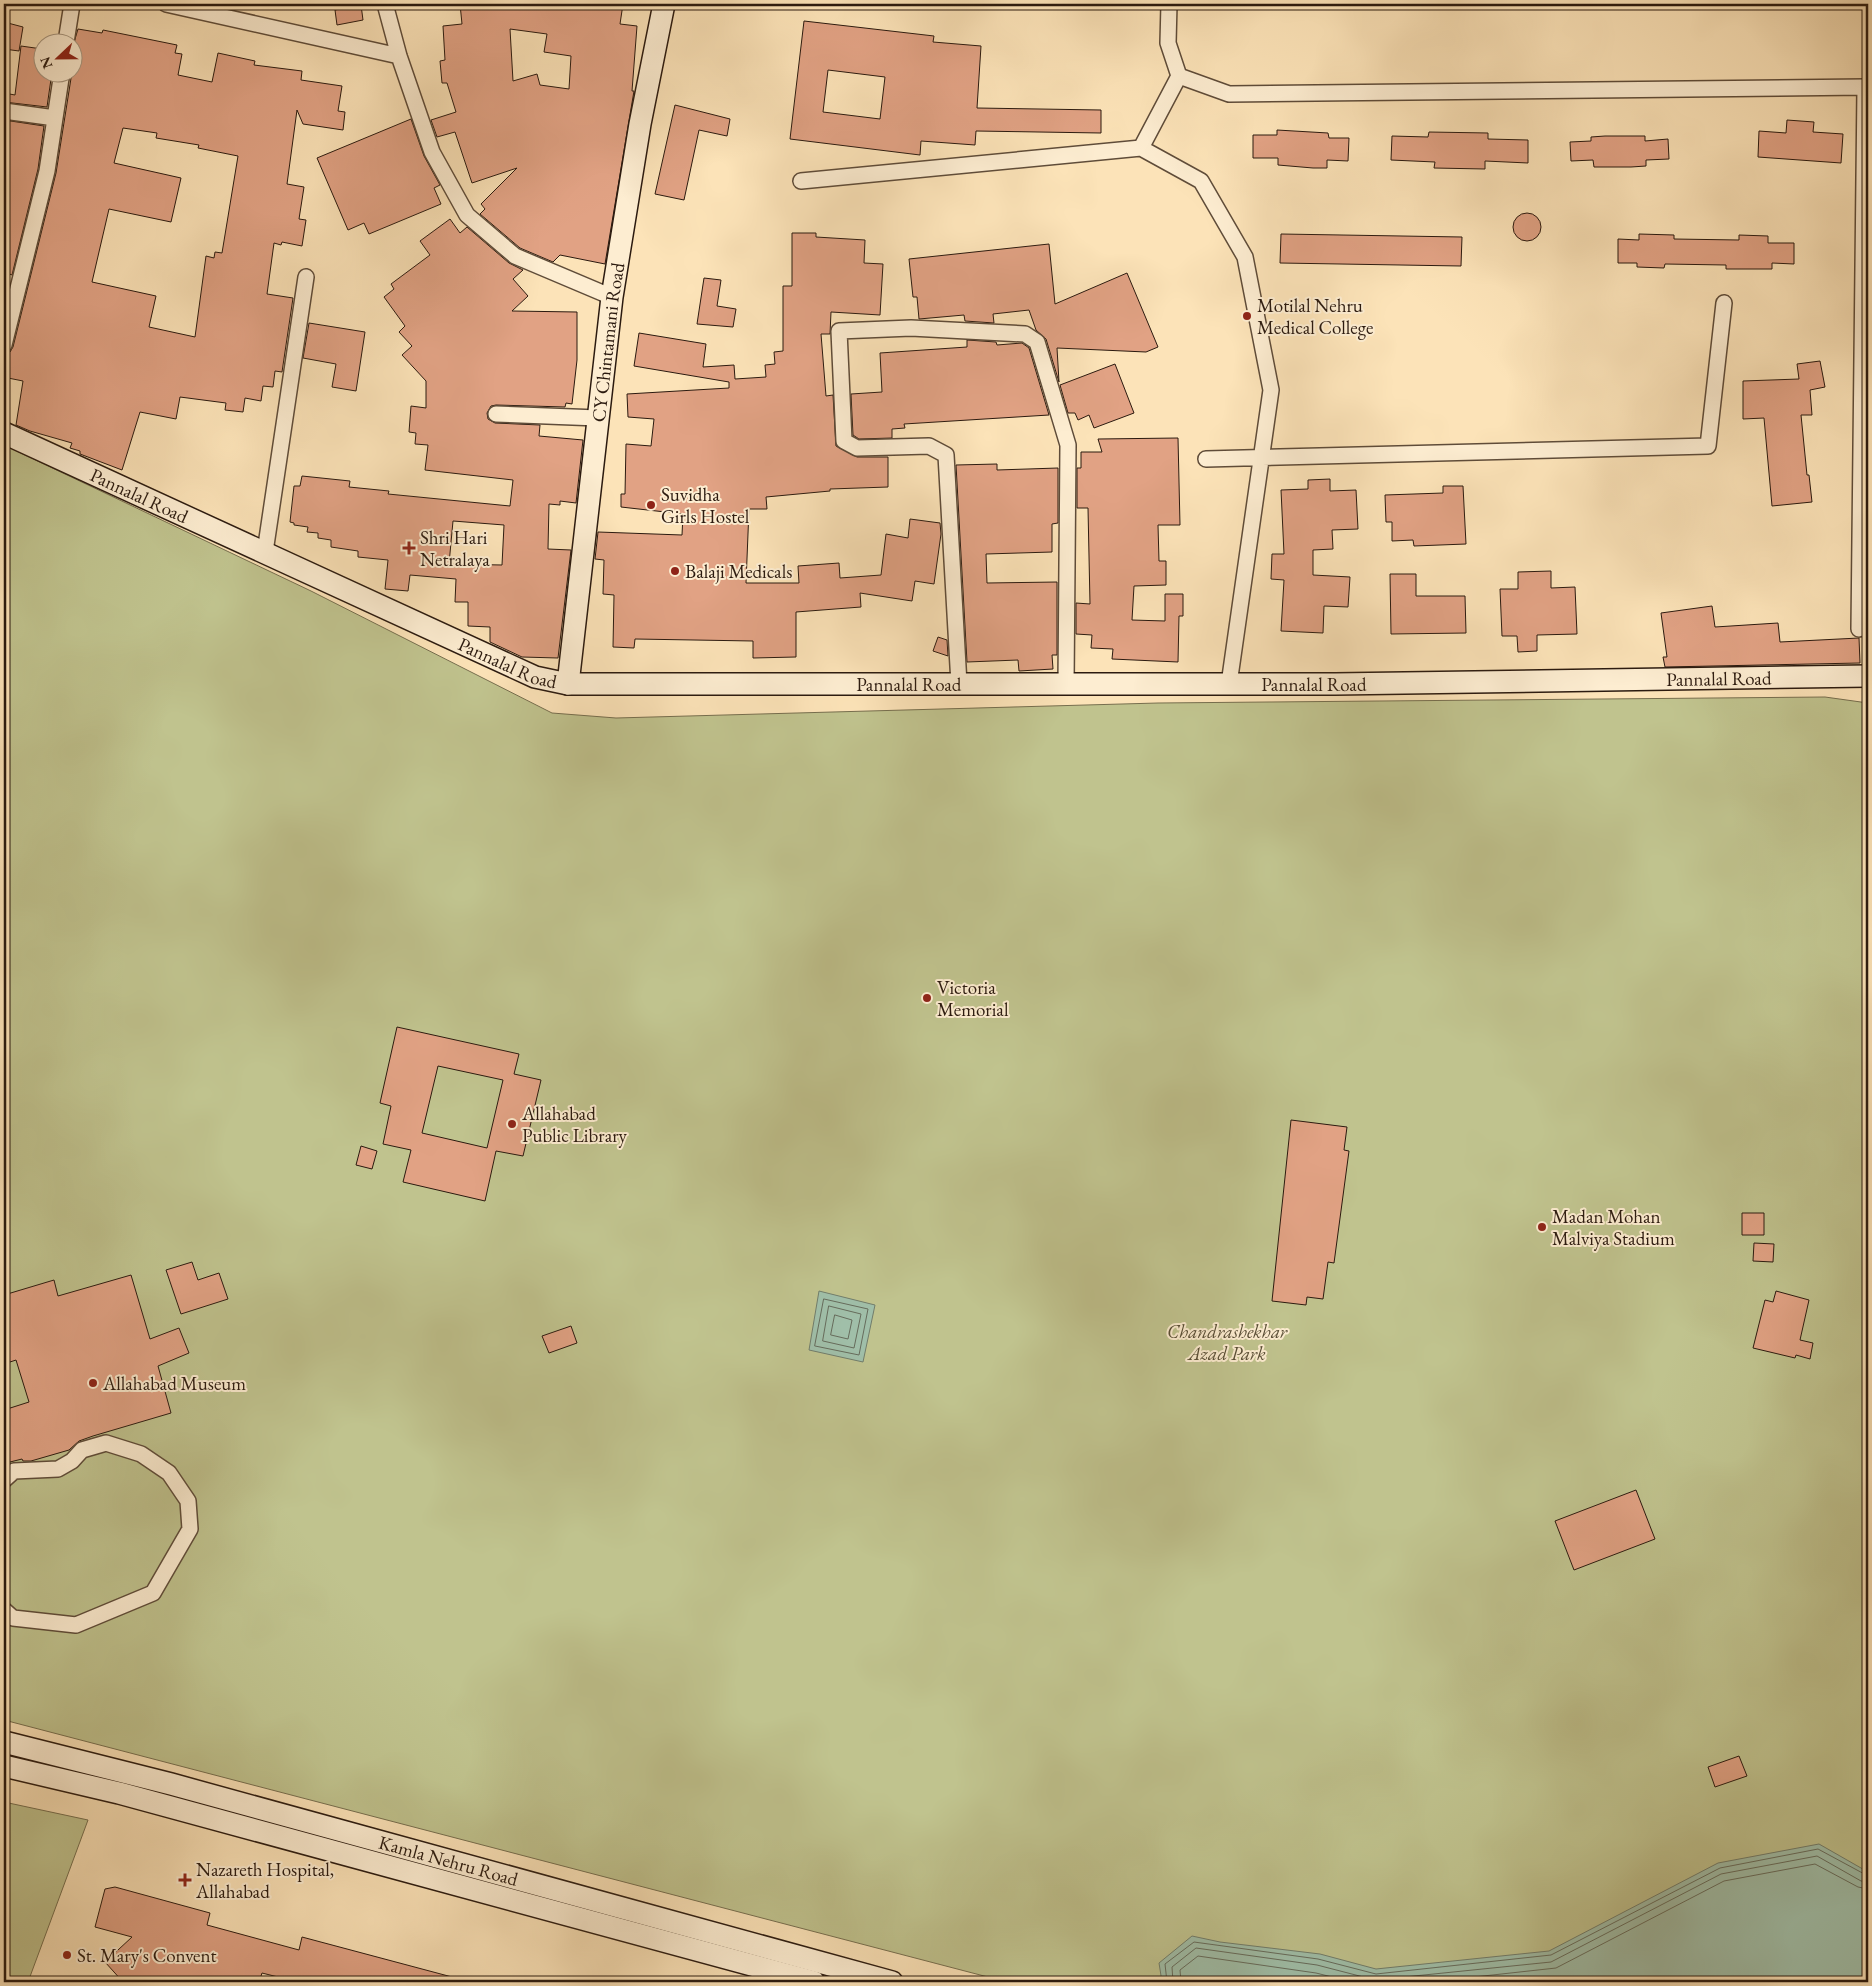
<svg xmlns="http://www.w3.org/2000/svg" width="1872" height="1986" viewBox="0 0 1872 1986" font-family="'EB Garamond',serif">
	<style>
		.green { fill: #c0c38e; stroke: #766e4e }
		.water { fill: #a0bfa9; stroke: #717d6b }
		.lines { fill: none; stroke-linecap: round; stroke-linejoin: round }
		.shore { stroke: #666c5c; stroke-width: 1 }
		.building { fill: #e1a284; stroke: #2b1a0f; fill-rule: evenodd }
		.street-casing { stroke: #5f4c39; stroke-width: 18 }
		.secondary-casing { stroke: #2b1a0f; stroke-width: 24 }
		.street { stroke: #fdedd1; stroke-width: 15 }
		.secondary { stroke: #fdedd1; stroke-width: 21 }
		.poi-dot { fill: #8f2418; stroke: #fdedd1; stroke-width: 2 }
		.labels { text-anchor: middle; stroke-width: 4; stroke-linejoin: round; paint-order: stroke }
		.poi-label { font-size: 19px; fill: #2b1a0f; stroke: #fdedd1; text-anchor: start }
		.street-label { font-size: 19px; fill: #2b1a0f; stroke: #fdedd1 }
		.park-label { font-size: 19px; font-style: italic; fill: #584d35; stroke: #fdedd1 }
	</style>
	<rect width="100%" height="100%" fill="#fce3b8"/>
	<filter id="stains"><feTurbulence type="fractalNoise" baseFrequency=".004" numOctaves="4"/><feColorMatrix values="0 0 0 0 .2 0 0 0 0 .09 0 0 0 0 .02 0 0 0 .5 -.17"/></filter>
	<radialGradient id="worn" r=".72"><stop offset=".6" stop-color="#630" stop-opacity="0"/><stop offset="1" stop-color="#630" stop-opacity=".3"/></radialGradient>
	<path class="green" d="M4,445L311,591L552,713L616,718L1158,703L1825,697L1868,703V1982H1007L4,1720Z
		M4,1802L88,1820L28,1982H4Z"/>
	<path class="water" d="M819,1291L875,1305L863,1362L809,1350Z
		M1819,1844L1868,1872V1982H1162L1159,1963L1192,1936L1220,1942L1320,1954L1376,1969L1549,1951L1718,1863Z"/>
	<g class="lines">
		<path class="shore" d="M824,1299L868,1309L859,1355L815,1346Z
			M829,1306L861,1314L854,1348L823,1341Z
			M835,1315L852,1320L848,1339L831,1335Z
			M1167,1982L1165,1964L1194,1942L1318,1959L1376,1974L1551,1955L1720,1868L1818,1849L1868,1876
			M1173,1982L1172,1967L1196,1948L1317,1965L1375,1980L1551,1962L1721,1874L1817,1856L1861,1881L1868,1882
			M1181,1982L1180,1970L1198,1956L1316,1973L1352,1982
			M1429,1982L1556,1968L1724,1881L1815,1864L1858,1887L1868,1889"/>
	</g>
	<path class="building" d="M460,4H623L620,24L637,26L632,91H634L605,264L560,255L553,262L520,248L480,214L485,209L481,204L517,168L472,183L455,132L437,137L431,120L456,112L447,83H442L440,61L445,60L443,26L462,24ZM510,29L547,34L544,52L571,56L569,89L540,85L537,74L513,81Z
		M361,5L363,20L337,25L335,10Z
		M804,21L934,36L933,42L981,46L977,108L1101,110V133L976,131L975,145L921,141L920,155L790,139ZM828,70L885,77L880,119L823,112Z
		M4,22L23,27L19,51L4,49Z
		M78,29L102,33L103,30L177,45L175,53L182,54L178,75L212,82L218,53L255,61L254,65L302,71L301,80L342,86L338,111L345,112L343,130L303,124L297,110L287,184L304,187L299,219L306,220L302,246L282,242L281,245L274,243L267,294L293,298L282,372L275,371L273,387L263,386L261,401L245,398L243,412L225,410L226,403L180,397L176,419L140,412L122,470L80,454V451L70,448L72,443L30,431L16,425L23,381L8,378L9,373L4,372V354L10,352L13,347L56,173L72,72V49ZM123,128L157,133L156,138L199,145L198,148L238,156L222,253L215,252L214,258L206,256L195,337L149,327L156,296L92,282L109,209L171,222L181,178L114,163Z
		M21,46L42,49V72H52L47,107L4,102V93L15,95Z
		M675,105L730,119L727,136L699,130L684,200L655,194Z
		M411,119L424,156L440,185L434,188L441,204L369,234L364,223L348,230L317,158Z
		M4,120L44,126L38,169L12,275L4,272V170L9,144L4,143Z
		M1787,120L1814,122L1813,132L1843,134L1841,163L1758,157L1759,131L1786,133Z
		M1277,130L1328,133L1329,138H1349L1348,161L1327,160V168H1313L1278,165V158H1253V135H1277Z
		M1429,132L1488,133V139L1528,140V163L1485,161V169L1434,168L1435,162L1391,160L1392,136L1428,137Z
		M1605,136H1645V141L1668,139L1669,159L1646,160V166L1631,167H1594L1593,160L1571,161L1570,142L1591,141V137Z
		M1513 227a14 14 0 1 1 28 0a14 14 0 1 1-28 0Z
		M450,219L460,233L467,227L509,263L523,270L513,279L528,296L512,311L577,312V360L572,404L566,403L565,407L496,405L491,406L487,413L488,419L495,423L540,425L539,436L583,440L576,503L560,501V505L549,504L548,549L571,550L558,658L522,657L490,642V627L468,626V602H455L456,579L410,575L408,591L385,589L388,560L358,557V551L331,547V540L318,538V533L307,532L308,527L294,525V523L290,522L294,486H300L302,476L350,481L349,487L389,491L388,494L510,506L513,480L425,470L428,445L415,444L416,433L409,432L411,406L426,408V381L402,355L412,346L399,332L405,326L384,297L394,289L391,284L430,255L420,241ZM453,521L504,525L502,565L449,564Z
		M792,233H816V237L865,240L864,263L883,264L880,315L831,312L830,334H821L826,396L833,395L836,446L857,457H888V487L830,489V491L766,497L767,509H749L746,583H799L798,566L839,563L840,578L881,575L886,534L908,538L910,519L940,523L941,534L934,584L915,581L912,601L860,593L861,607L796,612V657L753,658V641L635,639L634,648L613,647L614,595L603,594L604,560L595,559L598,532L682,535L683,514L621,507V494H625L626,444L651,446L654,419L628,417L627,394L729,388V382L634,366L639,333L706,344L703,367L734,365L735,379L766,377L765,365L775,364L774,352L783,351V286H792Z
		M1281,234L1462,237L1461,266L1280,263Z
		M1639,234L1674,235V239L1739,240V235L1768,236V243H1794V264L1772,263V269H1726V265L1665,264L1664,268L1637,267V263H1618V239L1639,240Z
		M1049,244L1055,304L1127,273L1158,347L1146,352L1057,348L1059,382L1046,339L1036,330L1029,310L993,314L994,323L965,321L964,315L919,319L917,297H913L909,259Z
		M704,278L721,280L717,306L736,309L733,327L697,324Z
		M309,323L365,332L356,391L332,387L336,364L303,358Z
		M967,340L996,342L997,345L1022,343L1029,348L1049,415L904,424L905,428L892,429V438L859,439L853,435L851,394L882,392L880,353L967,347Z
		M1820,361L1825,387L1810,390L1812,415H1801L1807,475H1809L1812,502L1772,506L1764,418L1743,419V381L1799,379L1797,364Z
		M1115,364L1134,413L1094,428L1089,415L1078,420L1075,413H1068L1060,385Z
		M1178,438L1180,525H1158L1159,561H1166V585L1134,586L1132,620L1165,621V594H1183V616H1179L1178,662L1112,659L1113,649L1091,648L1092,635L1076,634V603L1090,604L1088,508H1077V468H1081V452H1102L1098,439Z
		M997,464V470L1058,468V523L1052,524V552L986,554L987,583L1057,582V655H1052L1053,669L1019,671L1018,660L967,662L956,465Z
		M1330,479V491L1356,490L1358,529L1332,530L1333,549L1313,550V575L1350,577L1348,607L1324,606L1323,633L1281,631L1284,580L1271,579L1272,554H1284L1281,490L1308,489V480Z
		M1443,486H1463L1466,544L1414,546L1413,540L1392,541V522H1386L1385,495L1443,493Z
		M1551,571V588L1575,587L1577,634L1537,635V651L1518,652L1517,636H1502L1500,589H1518V572Z
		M1390,574H1416V596H1465L1466,633L1391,634Z
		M1712,606L1715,627L1778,623L1780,642L1859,638L1860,663L1665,667L1663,657H1667L1661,613Z
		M938,637L947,640L948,656L933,651Z
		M397,1027L519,1054L514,1074L541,1080L523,1156L496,1151L485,1201L403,1182L411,1150L383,1144L391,1106L380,1103ZM438,1066L503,1080L487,1148L422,1133Z
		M1291,1120L1347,1127L1344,1150L1349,1151L1334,1263L1328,1262L1323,1299L1307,1297L1306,1305L1272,1301Z
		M361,1146L377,1151L372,1169L356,1165Z
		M1742,1213H1764V1235H1742Z
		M1754,1243L1774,1244L1773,1262L1753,1261Z
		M192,1262L198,1280L219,1273L228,1299L181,1314L166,1270Z
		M131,1275L150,1339L179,1328L189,1353L158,1366L171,1413L93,1436L79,1441L69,1450L31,1461H23L22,1459L6,1463L4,1410L29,1402L16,1360L4,1364V1295L54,1280L58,1296Z
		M1776,1291L1809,1300L1800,1340L1813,1343L1810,1359L1796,1355L1795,1358L1753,1348L1765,1300L1773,1302Z
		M571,1326L577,1343L549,1353L542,1336Z
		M1636,1490L1655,1539L1574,1570L1555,1521Z
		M1739,1756L1747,1776L1715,1787L1708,1767Z
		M115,1887L210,1913L207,1925L299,1950L302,1937L452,1977V1982H298L262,1973L259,1982H123L105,1962L132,1937L95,1927L105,1889Z"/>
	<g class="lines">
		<defs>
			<path id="street" d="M166,4L399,56
				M385,4L399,56L432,152L467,215L515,256L612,297
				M1169,4L1168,43L1179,76L1229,94L1865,87L1859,629
				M66,42L72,4
				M4,111L55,118
				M1141,148L1201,181L1245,257L1271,390L1229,684
				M801,181L1141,148L1179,76
				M4,345L47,171L62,72
				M496,414L598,418
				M1206,459L1708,446L1724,303
				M265,552L306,277
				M959,684L946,455L929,446L857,448L844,441L839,331L911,328L1025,334L1037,342L1068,445L1066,684
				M4,1480L14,1471L58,1469L72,1461L82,1450L106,1443L141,1454L169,1473L188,1501L190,1529L153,1593L76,1625L13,1618L4,1610"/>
			<g id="secondary">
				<path id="s1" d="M4,433L535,677L568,684H1335L1868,676"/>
				<path id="s2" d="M568,684L612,297L640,124L664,4"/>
				<path id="s3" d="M4,1742L171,1784L892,1982"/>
				<path d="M4,1766L119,1793L814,1982"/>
			</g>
		</defs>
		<use href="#street" class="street-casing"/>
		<use href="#secondary" class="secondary-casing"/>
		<use href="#street" class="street"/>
		<use href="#secondary" class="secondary"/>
	</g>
	<g class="poi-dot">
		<circle cx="1247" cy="316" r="5"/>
		<circle cx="651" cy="505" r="5"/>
		<path d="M406.5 540.5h5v5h5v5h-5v5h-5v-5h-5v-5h5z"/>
		<circle cx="675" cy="571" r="5"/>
		<circle cx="927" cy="998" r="5"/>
		<circle cx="512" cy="1124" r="5"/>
		<circle cx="1542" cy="1227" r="5"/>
		<circle cx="93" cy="1383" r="5"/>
		<path d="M182.5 1872.5h5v5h5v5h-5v5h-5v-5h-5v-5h5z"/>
		<circle cx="67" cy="1955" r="5"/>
	</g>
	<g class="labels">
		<g class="poi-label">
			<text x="1257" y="312">Motilal Nehru<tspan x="1257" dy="22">Medical College</tspan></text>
			<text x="661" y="501">Suvidha<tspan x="661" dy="22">Girls Hostel</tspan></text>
			<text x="420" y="544">Shri Hari<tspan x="420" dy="22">Netralaya</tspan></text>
			<text x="685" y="578">Balaji Medicals</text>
			<text x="937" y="994">Victoria<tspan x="937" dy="22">Memorial</tspan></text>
			<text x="522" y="1120">Allahabad<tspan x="522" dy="22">Public Library</tspan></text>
			<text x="1552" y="1223">Madan Mohan<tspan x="1552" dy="22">Malviya Stadium</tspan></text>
			<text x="103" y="1390">Allahabad Museum</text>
			<text x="196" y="1876">Nazareth Hospital,<tspan x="196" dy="22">Allahabad</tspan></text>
			<text x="77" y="1962">St. Mary's Convent</text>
		</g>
		<g class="street-label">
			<text dy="7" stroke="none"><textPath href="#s2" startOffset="344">CY Chintamani Road</textPath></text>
			<text dy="7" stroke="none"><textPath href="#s1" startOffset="149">Pannalal Road</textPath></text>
			<text dy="7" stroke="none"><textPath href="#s1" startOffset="554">Pannalal Road</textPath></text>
			<text dy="7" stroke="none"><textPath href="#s1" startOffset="1769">Pannalal Road</textPath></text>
			<text dy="7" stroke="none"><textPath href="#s1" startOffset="1364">Pannalal Road</textPath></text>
			<text dy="7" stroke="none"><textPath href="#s1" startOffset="959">Pannalal Road</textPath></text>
			<text dy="7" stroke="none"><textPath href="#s3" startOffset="460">Kamla Nehru Road</textPath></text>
		</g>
		<g class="park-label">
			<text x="1227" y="1338">Chandrashekhar<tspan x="1227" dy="22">Azad Park</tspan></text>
		</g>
	</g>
	<rect width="1872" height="1986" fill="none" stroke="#fce3b8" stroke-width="20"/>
	<rect x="5" y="5" width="1862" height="1976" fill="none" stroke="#2b1a0f" stroke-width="2.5"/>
	<rect x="10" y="10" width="1852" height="1966" fill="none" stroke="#2b1a0f"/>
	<g transform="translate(58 58) rotate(248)"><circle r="24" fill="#fdedd1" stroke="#a99983"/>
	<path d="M0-4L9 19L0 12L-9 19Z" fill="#8f2418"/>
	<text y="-8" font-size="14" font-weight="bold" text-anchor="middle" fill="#2b1a0f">N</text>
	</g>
	<rect width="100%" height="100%" filter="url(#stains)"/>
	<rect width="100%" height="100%" fill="url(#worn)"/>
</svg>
